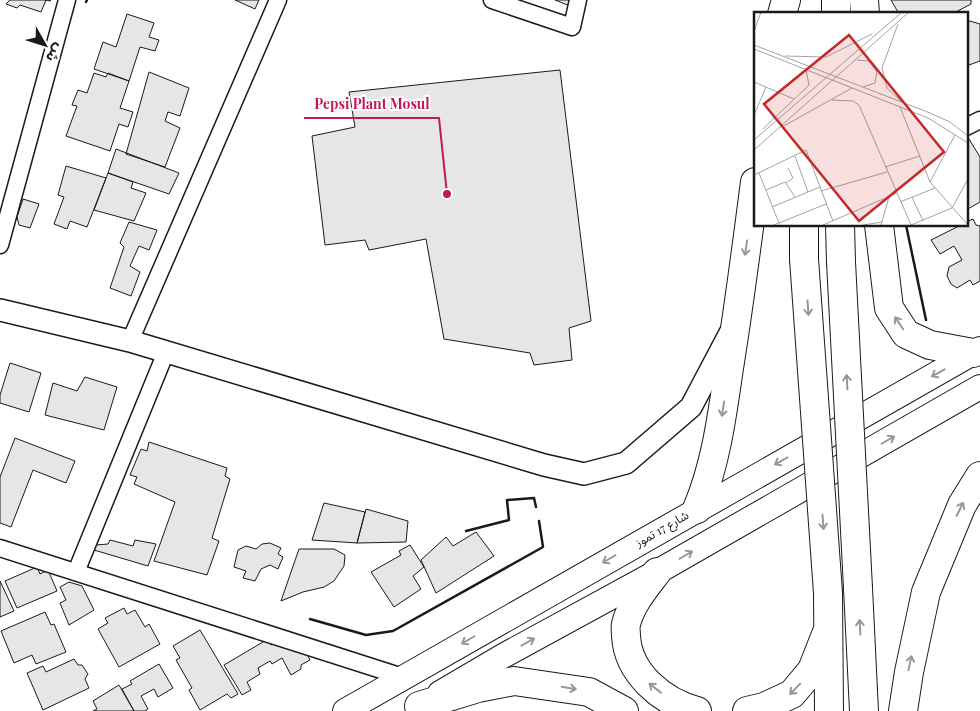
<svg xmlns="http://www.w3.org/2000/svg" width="980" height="711" viewBox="0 0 980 711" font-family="'Playfair Display','Noto Sans Arabic',serif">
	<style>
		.building { fill: #e6e6e6; stroke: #1a1a1a }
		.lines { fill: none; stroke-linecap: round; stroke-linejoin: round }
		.minor-casing { stroke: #1a1a1a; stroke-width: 19 }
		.tertiary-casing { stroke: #1a1a1a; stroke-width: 24 }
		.secondary-casing { stroke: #1a1a1a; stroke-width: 26 }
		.trunk-casing { stroke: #1a1a1a; stroke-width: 30 }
		.minor { stroke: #fff; stroke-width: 16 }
		.tertiary { stroke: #fff; stroke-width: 21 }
		.secondary { stroke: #fff; stroke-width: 24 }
		.trunk { stroke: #fff; stroke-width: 28 }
		.trunk-bridge-casing { stroke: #1a1a1a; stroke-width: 30; stroke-linecap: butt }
		.trunk-bridge { stroke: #fff; stroke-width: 28 }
		.wall { stroke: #1a1a1a; stroke-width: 2.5 }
		.oneway { stroke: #989898 }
		.labels { text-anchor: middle; stroke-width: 4; stroke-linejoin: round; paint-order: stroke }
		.street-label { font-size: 12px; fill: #1a1a1a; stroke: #fff }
		.inset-road { fill: none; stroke: #a3a3a3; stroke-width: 1 }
		.view { fill: #c62828; fill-opacity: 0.15; stroke: #c62828; stroke-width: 2.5 }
		.inset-edge { fill: none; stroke: #1a1a1a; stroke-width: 2.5 }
		.leader { fill: none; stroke: #c2185b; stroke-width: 2 }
		.callout-dot { fill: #c2185b; stroke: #fff; stroke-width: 2 }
		.callout-label { font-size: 14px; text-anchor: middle; font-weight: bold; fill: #c2185b; stroke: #fff; stroke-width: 4; stroke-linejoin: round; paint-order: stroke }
	</style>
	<rect width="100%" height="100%" fill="#fff"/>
	<path class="building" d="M10,0H51L50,1L46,0L41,12L20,5L17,8L6,4Z
		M235,0H259L255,9Z
		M555,0H572L570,6Z
		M891,0H971V4L952,14H899Z
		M127,14L154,23L149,37L159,40L155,51L140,47L129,81L94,69L103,42L116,47Z
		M970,21L980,24V61L969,65L966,60V23Z
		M560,70L591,321L569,328L572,360L534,365L530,353L444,339L426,239L369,250L365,240L325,245L312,136L355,127L349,92Z
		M149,72L189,88L180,116L168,112L165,121L180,128L165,167L126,154Z
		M94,73L106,77L108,73L129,81L120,108L133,112L128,127L119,124L110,151L66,136L77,106L72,105L78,90L87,93Z
		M969,139L980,157V202L966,210V141Z
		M116,149L179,173L169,194L108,173Z
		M66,166L106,178L87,227L70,221L67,229L54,224L64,197L58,195Z
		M108,173L133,182L131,188L146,193L134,221L94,210Z
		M23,199L39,204L30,228L19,225L17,217Z
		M973,219L976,225L980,226V281L973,285L970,280L957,288L951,284L947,276L949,267L962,260L954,246L940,254L931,240L961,225H966V222Z
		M129,222L157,230L149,250L139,246L130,266L140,272L131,296L110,288L124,247L120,243Z
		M10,363L41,373L29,412L0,403V395Z
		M85,377L117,387L104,430L45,415L53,383L77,391Z
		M15,438L75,461L66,483L33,470L11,527L0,523V477Z
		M149,442L227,468L225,476L230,479L212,538L219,541L207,575L154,561L175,502L134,484L137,477L130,475L141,449L147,451Z
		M324,503L365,512L357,543L312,540Z
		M366,509L408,521L406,542L357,543Z
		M476,532L494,556L436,593L421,560L446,537L453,546Z
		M110,540L133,546L135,540L156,544L148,566L94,550L96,545L108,544Z
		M270,543L281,548L278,554L283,557L278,569L270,565L261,569L255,581L243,578L246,571L234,567L238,550L246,546L256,549L262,544Z
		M410,545L424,567L413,576L421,589L394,607L371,572L401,555L399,551Z
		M299,549H334L345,555L344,566L334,581L324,587L303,592L281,601Z
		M37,567L40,574L48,570L57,591L17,608L5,581Z
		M0,581L14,611L0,617Z
		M69,582L82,586L94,610L69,625L60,603L66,600L60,587Z
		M124,608L127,614L135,610L145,627L149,624L160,644L119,667L98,629L108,623L105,618Z
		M45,612L51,625L54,624L66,652L36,664L32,655L14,663L1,631Z
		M200,630L238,694L231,698L227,694L200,710L189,690L192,688L176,660L180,658L173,646Z
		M268,639L271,645L281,639L303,646L310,660L301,665V669L291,675L282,658L272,664L270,661L258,668L260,674L247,682L251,690L242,695L224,665Z
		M74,659L78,665H82L88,674L85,679L89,688L43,710L27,673L43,666L46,672Z
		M159,664L173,688L158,697L154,689L141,696L148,709L145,711H134L122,689L132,684L130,681Z
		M119,685L134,711H93L97,709L93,701Z"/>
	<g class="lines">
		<defs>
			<path id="minor" d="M492,0L572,27L578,0
				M966,127L980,120
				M0,245L67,0
				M130,341L278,0
				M0,548L403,677
				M76,572L166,352"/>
			<path id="tertiary" d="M0,310L130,341L544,465L584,474L626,463L691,407L730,333"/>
			<path id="secondary" d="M440,693L503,656L657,572L980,387
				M345,711L980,349"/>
			<path id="trunk" d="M836,0V14
				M864,0L865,14
				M782,14L786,0
				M804,225V259
				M840,225L841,262
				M879,225L889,308L906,334L930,345L973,353
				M697,509C716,464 722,416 729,368C739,306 747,244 755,182
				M657,572C645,588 631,604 626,624C625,628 626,632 626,636C628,673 662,702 697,711
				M858,588L864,711
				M828,593L829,711
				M419,706L478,688L514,681L589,692L624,711
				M747,711L764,707L792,694L812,670L827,632
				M903,711L909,672L926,592L962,505L980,476"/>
		</defs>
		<use href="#minor" class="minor-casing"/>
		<use href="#tertiary" class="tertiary-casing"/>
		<use href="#secondary" class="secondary-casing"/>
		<use href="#trunk" class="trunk-casing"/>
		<use href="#minor" class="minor"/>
		<use href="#tertiary" class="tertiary"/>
		<use href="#secondary" class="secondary"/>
		<use href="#trunk" class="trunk"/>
		<defs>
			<path id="trunk-bridge" d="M804,259L828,593
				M841,262L858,588"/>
		</defs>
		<use href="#trunk-bridge" class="trunk-bridge-casing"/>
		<use href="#trunk-bridge" class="trunk-bridge"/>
		<path class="wall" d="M86,2L87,0
			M906,225L926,320
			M466,531L509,520L507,500L534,498L536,507
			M310,619L366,635L393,631L543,547L539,521"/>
	</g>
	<defs><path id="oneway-shaft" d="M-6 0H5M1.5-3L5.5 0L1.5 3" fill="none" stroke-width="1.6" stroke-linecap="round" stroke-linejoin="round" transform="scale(1.25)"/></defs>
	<g class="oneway">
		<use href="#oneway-shaft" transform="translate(746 248) rotate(98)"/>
		<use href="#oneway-shaft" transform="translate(808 308) rotate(86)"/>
		<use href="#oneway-shaft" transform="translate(899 323) rotate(-124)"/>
		<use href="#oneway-shaft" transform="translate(938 373) rotate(151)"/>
		<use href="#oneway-shaft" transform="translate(847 382) rotate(-93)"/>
		<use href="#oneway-shaft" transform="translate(723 409) rotate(99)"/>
		<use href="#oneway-shaft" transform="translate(888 440) rotate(-30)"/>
		<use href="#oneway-shaft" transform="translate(781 461) rotate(151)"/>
		<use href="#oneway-shaft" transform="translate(960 509) rotate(-64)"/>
		<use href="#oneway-shaft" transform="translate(823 522) rotate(86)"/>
		<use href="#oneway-shaft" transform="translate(686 555) rotate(-30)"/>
		<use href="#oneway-shaft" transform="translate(609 559) rotate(150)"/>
		<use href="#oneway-shaft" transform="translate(860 627) rotate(-93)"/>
		<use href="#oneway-shaft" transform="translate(468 640) rotate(150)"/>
		<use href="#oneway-shaft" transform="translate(528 642) rotate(-29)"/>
		<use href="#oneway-shaft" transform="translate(910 663) rotate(-78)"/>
		<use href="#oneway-shaft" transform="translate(569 688) rotate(9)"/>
		<use href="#oneway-shaft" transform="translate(655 688) rotate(-142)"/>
		<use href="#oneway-shaft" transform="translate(795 689) rotate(134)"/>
	</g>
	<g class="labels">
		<g class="street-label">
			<text transform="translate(662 529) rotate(-30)" y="4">شارع 17 تموز</text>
		</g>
	</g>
	<g transform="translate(754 12)">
		<rect width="214" height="214" fill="#fff"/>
		<path class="inset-road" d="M144,12L128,56L133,76L148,90M0,19L7,0M0,33L176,101L196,110L214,124M0,37L174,106L214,131M31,44L72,45L118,22M103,48L115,49L123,60L121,71L109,75M0,70L40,87M78,88L99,89L105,93L157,213M146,95L176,170L214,213M0,103L12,75M28,115L98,76M9,117L55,73L52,58M0,128L148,0M0,138L155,0M41,144L54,180M131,155L166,144M5,161L25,211M0,163L52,138L79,209M176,170L201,123M32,171L39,166L34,156M12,178L31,170L41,185M67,179L133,160M158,185L169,209M146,190L181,176M18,195L66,175M20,213L72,192M69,213L143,181M109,213L128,210M127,213L135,185M157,213L198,196L214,167"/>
		<path class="view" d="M95,23L190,140L105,209L10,92Z"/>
		<rect width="214" height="214" class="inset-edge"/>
	</g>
	<path class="leader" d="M447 194L439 118H304"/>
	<circle class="callout-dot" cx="447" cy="194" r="5"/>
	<g class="callout-label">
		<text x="372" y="109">Pepsi Plant Mosul</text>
	</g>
	<g transform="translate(45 45) rotate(129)" stroke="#ffffff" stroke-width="4" paint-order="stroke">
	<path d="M0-4L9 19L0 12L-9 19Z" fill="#1a1a1a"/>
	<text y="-8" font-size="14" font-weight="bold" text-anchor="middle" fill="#1a1a1a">ش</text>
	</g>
</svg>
